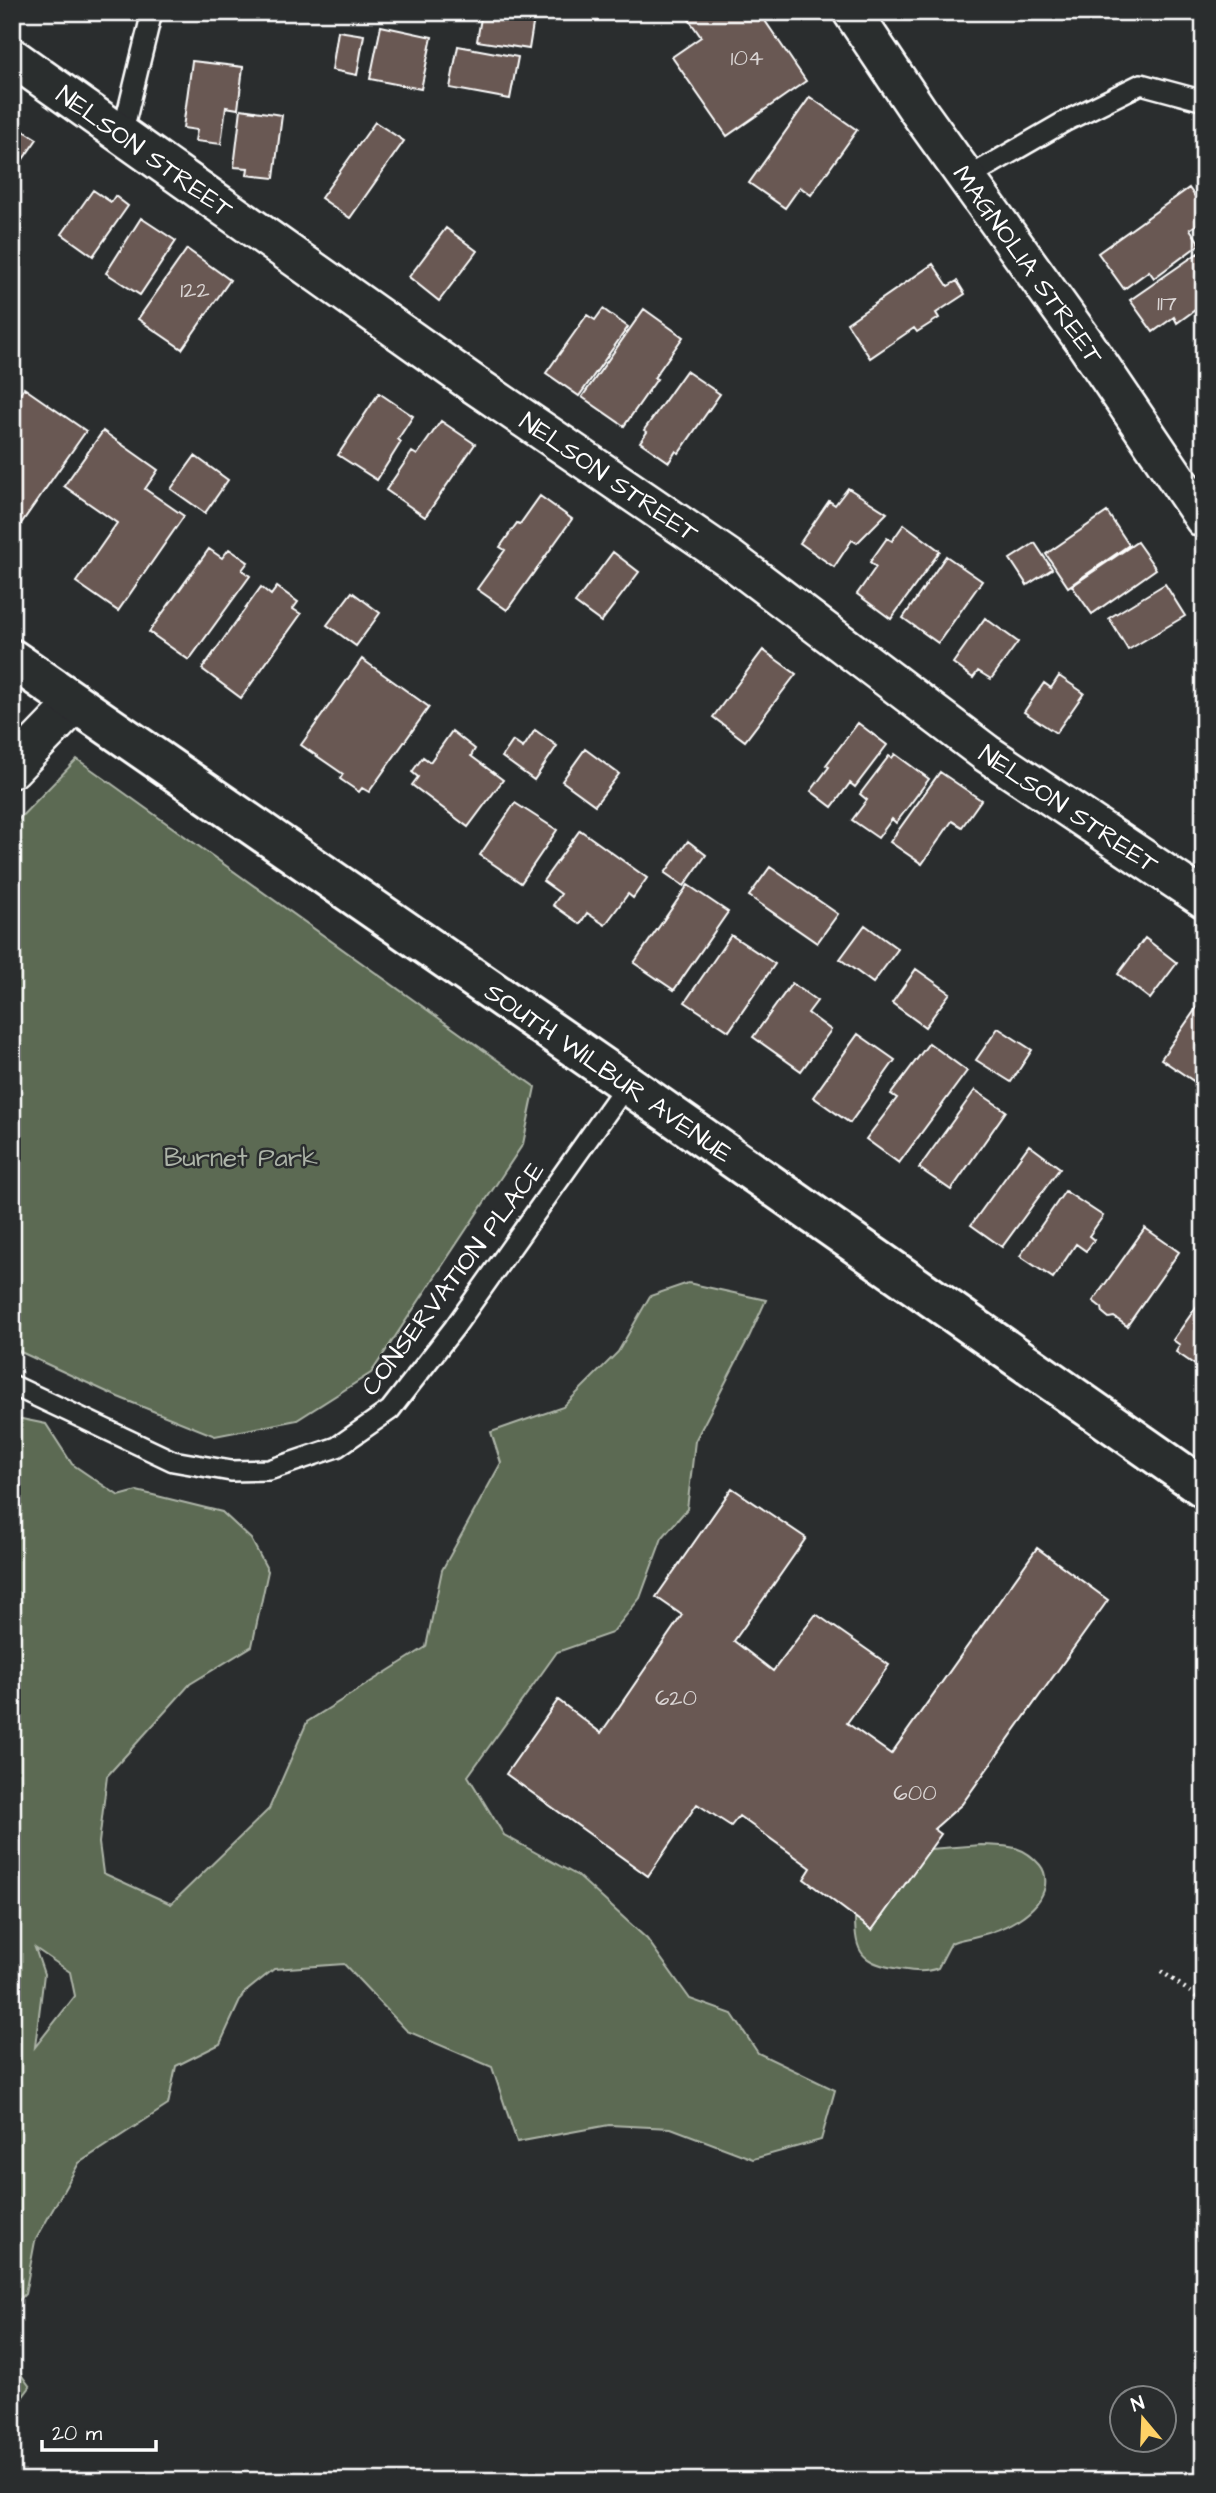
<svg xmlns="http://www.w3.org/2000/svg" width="1216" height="2493" viewBox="0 0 1216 2493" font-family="'Architects Daughter',sans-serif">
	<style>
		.green { fill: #5b6a52; stroke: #adb4a8; stroke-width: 2; fill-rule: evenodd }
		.building { fill: #695852; stroke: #fff; stroke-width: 2 }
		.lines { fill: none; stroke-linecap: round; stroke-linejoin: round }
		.lane-casing { stroke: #fff; stroke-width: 24 }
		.street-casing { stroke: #fff; stroke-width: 42 }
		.secondary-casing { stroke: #fff; stroke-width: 44 }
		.path { stroke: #fff; stroke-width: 4.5; stroke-dasharray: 2 5; stroke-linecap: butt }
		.lane { stroke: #2a2d2e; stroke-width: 19 }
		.street { stroke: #2a2d2e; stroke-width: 37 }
		.secondary { stroke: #2a2d2e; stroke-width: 38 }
		.labels { text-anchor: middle; stroke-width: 5; stroke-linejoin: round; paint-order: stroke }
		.number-label { font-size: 23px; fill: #dad5d4 }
		.street-label { font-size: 26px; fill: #fff; stroke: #2a2d2e }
		.park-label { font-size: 26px; fill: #adb4a8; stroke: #2a2d2e }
	</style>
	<rect width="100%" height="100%" fill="#2a2d2e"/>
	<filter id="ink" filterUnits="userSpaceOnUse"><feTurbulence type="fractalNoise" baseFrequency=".0143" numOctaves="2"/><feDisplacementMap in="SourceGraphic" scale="14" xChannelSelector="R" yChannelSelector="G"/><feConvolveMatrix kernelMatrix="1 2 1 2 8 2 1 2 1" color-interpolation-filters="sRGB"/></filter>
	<g filter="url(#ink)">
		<path class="green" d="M77,759L535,1087L523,1144L371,1373L297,1420L215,1436L118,1397L12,1348V826Z
			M688,1283L766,1300L749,1337L695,1441L687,1509L662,1538L640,1598L612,1633L557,1652L468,1776L504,1835L578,1876L647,1939L690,1999L732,2014L758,2053L835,2090L821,2140L753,2159L671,2128L609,2125L517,2142L492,2067L407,2031L344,1964L274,1969L243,1994L220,2044L176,2066L168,2105L79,2163L35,2241L25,2294L12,2308V1417L46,1424L72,1464L119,1496L137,1491L222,1512L251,1539L268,1571L252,1646L190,1684L107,1776L99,1843L103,1873L171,1904L269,1809L307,1722L426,1647L442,1570L501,1463L491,1432L563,1407L618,1352L650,1296ZM35,1948L70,1972L75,1996L35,2047L44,1974Z
			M981,1845C1006,1846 1022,1844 1040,1865C1045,1871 1046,1878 1045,1886C1040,1913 1001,1931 977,1936C967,1939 960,1939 951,1943L938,1968C925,1973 913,1971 899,1969C862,1963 855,1954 855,1917L930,1849Z
			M12,2362L30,2387L12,2411Z"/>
		<path class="building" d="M482,12H535L529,49L477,41Z
			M689,12H759L806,81L727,136L672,57L701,37L685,14Z
			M381,26L432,37L421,89L370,79Z
			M338,31L364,35L357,75L332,70Z
			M458,46L518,57L510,99L450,88Z
			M192,61L243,67L238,109L226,107L221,144L195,141L197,130L183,128Z
			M810,97L857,130L811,195L800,187L785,208L749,183Z
			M241,109L282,115L274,178L247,175L248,168L234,167Z
			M375,122L404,141L350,218L321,198Z
			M24,131L37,139L12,175V133L19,138Z
			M1189,188L1204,209V220L1190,229L1200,244L1154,278L1149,271L1124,289L1098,253Z
			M93,190L111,202L115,196L128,206L93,256L62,234Z
			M141,218L176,241L140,295L106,273Z
			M446,228L477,251L439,301L409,277Z
			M187,249L230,280L182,349L138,319Z
			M1198,253L1204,260V308L1202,305L1177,323L1174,317L1153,332L1130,300Z
			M933,264L948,286L957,281L965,294L936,313L939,318L917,332L914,328L870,358L847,323Z
			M603,309L628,327L579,396L546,373L587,315L595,320Z
			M644,309L683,337L654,378L657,379L624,426L582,397Z
			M686,371L720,394L679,453L676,451L669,462L640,442L647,432L644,430Z
			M24,388L86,431L13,535L12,405Z
			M379,393L413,416L398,439L401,442L377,480L338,455Z
			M441,421L475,444L425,517L386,490L412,452L417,455Z
			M103,431L158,470L145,489L184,516L118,611L76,582L117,523L64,486Z
			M195,456L228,480L205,513L171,489Z
			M848,488L887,513L857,543L852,540L834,567L800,543L829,501L835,505Z
			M540,496L572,519L507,610L477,589L505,550L500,547L517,523L520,524Z
			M1107,512L1129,545L1068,587L1046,554Z
			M904,524L940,551L891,619L857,594L876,567L870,562L887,538L892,541Z
			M1137,542L1156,569L1092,614L1072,586Z
			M1035,543L1052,569L1027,585L1010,559Z
			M209,549L222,558L229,549L248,562L242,570L250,576L189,660L149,632Z
			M613,552L639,572L601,622L575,603Z
			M946,556L982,581L938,643L903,618Z
			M1165,584L1185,616L1128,650L1109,618Z
			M261,587L271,595L277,587L298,602L293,609L301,614L241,698L202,669Z
			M352,592L380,613L356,646L327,625Z
			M985,618L1018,642L991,679L978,671L973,678L953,663Z
			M763,650L796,674L745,741L713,717Z
			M362,659L429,707L369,792L362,788L359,792L340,779L343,774L301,745Z
			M1059,676L1084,693L1056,733L1024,712L1044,683L1051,688Z
			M858,723L887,745L855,787L850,783L832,807L811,791L829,767L826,765Z
			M535,730L557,746L534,780L502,757L513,741L523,748Z
			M452,731L475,749L471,756L503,780L468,827L412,785L418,777L412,772L423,757L430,762Z
			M585,749L619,774L595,805L562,781Z
			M895,754L929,779L896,823L892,819L878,838L852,820L867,800L860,794L889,756L892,758Z
			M940,772L981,800L962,827L952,821L922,864L890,842Z
			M515,803L557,830L521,883L480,855Z
			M580,830L647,878L633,898L628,894L605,925L587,913L580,924L553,905L561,894L543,881Z
			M688,841L706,855L684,886L665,873Z
			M770,867L838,914L817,943L749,896Z
			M688,885L728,912L674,990L634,963Z
			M865,925L898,949L873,983L840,959Z
			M731,935L775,964L729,1031L685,1002Z
			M1145,938L1177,963L1150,999L1118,974Z
			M916,969L950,993L925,1027L892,1003Z
			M792,983L817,1001L808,1013L831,1030L801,1071L753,1037Z
			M1204,997V1069L1195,1082L1161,1059Z
			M998,1028L1032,1050L1011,1082L976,1060Z
			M858,1034L895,1060L850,1123L813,1097Z
			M929,1043L967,1071L899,1163L866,1139L897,1098L891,1094Z
			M975,1090L1006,1111L951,1190L919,1168Z
			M1029,1145L1060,1168L1002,1247L971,1225Z
			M1065,1191L1103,1216L1089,1236L1094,1240L1086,1251L1076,1244L1053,1278L1020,1256Z
			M1145,1228L1179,1252L1127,1326L1114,1317L1109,1318L1103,1313L1102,1308L1093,1301Z
			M1204,1296V1371L1176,1352L1180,1345L1173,1340Z
			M732,1488L806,1538L734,1641L773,1671L816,1614L889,1665L847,1723L891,1754L1037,1548L1108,1600L962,1804L934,1829L941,1834L872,1930L804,1879L811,1868L739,1816L731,1826L697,1804L648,1876L506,1774L558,1700L601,1733L682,1615L656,1597Z"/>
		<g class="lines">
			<defs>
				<path id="lane" d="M122,135L152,12
					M967,178L1064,122L1141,84L1204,101
					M12,1385L173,1461L231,1471L269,1470L337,1447L390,1410L454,1328L627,1084"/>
				<g id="street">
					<path id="s1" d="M852,12L919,112L1083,340L1204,519"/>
					<path id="s2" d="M12,57L472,383L730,559L986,753L1204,899"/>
					<path d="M12,769L75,704"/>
				</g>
				<g id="secondary">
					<path id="s3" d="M12,659L627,1084L1204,1488"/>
				</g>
			</defs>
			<use href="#lane" class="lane-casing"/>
			<use href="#street" class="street-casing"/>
			<use href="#secondary" class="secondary-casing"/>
			<path class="path" d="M1161,1971L1204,2002"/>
			<use href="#lane" class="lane"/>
			<use href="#street" class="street"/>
			<use href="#secondary" class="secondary"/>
		</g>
	</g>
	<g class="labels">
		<g class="number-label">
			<text x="747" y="65">104</text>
			<text x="195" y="297">122</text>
			<text x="1167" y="310">117</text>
			<text x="676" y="1705">620</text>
			<text x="915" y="1800">600</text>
		</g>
		<g class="street-label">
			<text dy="9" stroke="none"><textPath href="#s2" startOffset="163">NELSON STREET</textPath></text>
			<text dy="9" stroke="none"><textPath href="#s1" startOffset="308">MAGNOLIA STREET</textPath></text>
			<text dy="9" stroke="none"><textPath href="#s2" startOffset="730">NELSON STREET</textPath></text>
			<text dy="9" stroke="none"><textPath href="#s2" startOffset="1297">NELSON STREET</textPath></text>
			<text dy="9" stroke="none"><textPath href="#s3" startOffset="726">SOUTH WILBUR AVENUE</textPath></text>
			<text transform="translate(452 1278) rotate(-53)" y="9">CONSERVATION PLACE</text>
		</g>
		<g class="park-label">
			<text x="241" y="1166">Burnet Park</text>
		</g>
	</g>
	<rect width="1216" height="2493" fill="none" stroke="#2a2d2e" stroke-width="42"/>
	<rect x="21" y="21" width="1174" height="2451" fill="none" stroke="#fff" stroke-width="2.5" filter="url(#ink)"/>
	<g transform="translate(1143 2419) rotate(341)"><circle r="33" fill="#2a2d2e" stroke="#7f8182" stroke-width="2"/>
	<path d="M0-5L12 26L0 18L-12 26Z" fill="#ffd166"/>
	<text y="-10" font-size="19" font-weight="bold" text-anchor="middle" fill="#ffffff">N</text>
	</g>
	<path d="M42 2440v10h114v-10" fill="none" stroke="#ffffff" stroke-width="3.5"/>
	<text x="52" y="2440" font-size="21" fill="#ffffff" stroke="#2a2d2e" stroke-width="5" paint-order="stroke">20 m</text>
</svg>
